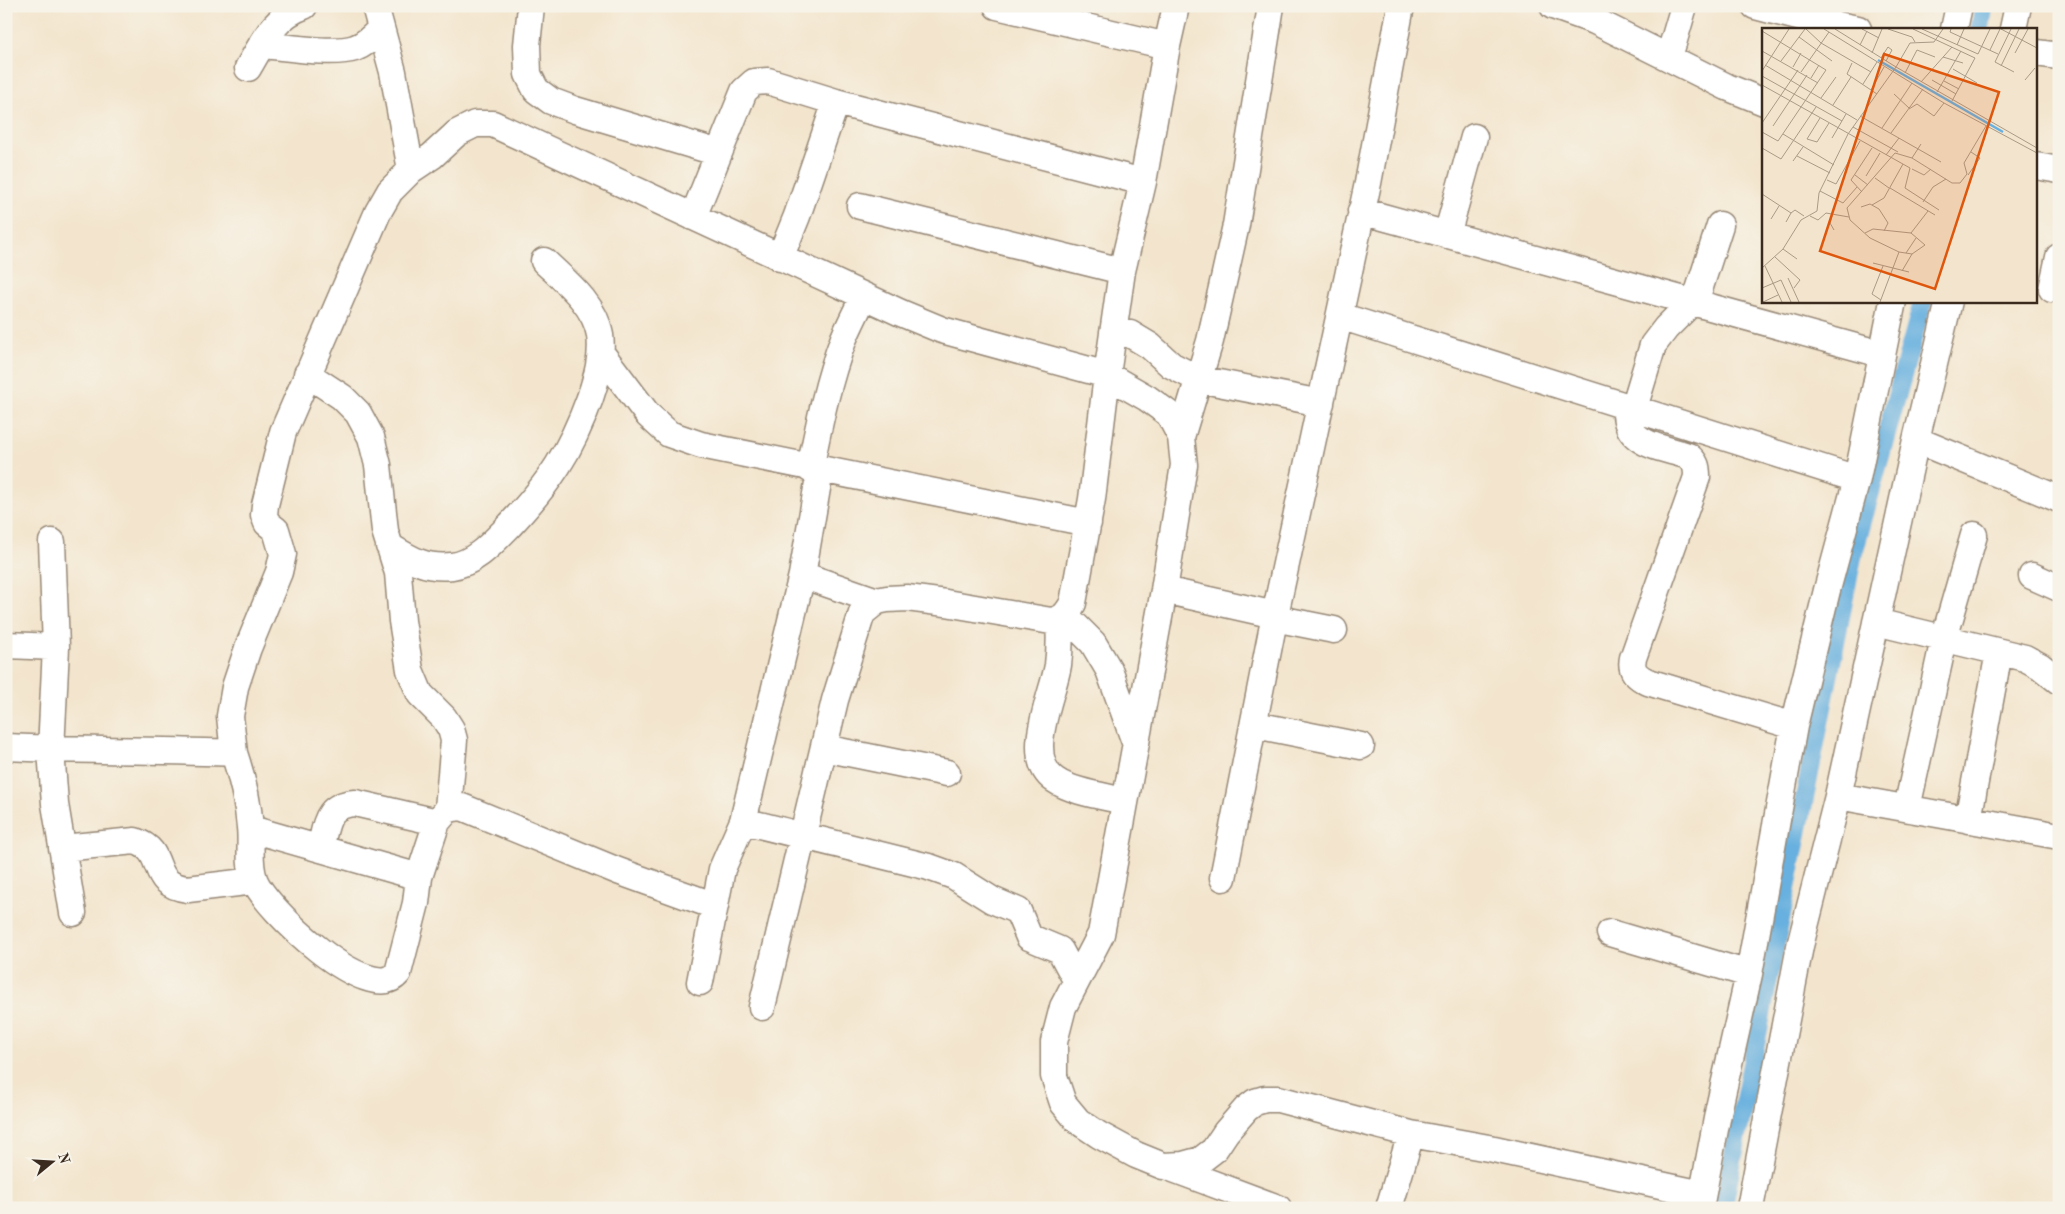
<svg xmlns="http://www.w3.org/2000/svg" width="2065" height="1214" viewBox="0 0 2065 1214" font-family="'Old Standard TT',serif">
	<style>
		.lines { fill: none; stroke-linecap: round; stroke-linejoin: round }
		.canal { stroke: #67b0df; stroke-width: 19 }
		.minor-casing { stroke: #978876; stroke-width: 29 }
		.minor { stroke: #fff; stroke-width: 26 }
		.inset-river { fill: none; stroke: #67b0df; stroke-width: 2.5 }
		.inset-road { fill: none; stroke: #a99a87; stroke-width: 1 }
		.view { fill: #df570d; fill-opacity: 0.15; stroke: #df570d; stroke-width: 2.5 }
		.inset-edge { fill: none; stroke: #3b2a1e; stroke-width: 2.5 }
	</style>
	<rect width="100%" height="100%" fill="#f7f3e8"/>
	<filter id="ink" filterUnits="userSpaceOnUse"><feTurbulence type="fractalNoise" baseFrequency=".02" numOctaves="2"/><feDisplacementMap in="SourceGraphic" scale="10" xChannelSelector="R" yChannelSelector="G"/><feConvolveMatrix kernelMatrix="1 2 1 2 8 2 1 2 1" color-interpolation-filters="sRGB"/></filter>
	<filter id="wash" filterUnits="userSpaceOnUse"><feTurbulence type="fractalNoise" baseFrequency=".0096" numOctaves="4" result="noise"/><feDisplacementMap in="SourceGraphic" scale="20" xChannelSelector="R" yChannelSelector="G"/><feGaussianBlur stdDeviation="1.12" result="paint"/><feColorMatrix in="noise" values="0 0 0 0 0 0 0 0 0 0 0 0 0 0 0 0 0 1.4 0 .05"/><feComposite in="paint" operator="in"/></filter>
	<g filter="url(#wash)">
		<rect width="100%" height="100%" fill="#f3e5cd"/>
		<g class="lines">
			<path class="canal" d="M1980,29L1984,6
				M1723,1208L1852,559L1923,301"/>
		</g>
	</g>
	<g filter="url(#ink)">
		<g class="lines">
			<defs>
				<path id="minor" d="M375,6L393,72L411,170
					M531,6L527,45L528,74L536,90L551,101L575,110L719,153
					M997,6L1167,46
					M1553,6L1595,21L1727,87L1764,102
					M1755,6L1801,18L1858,29
					M1954,29L1959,6
					M2013,29L2018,6
					M262,45C287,47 332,55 355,48C366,44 373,37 380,29
					M2036,53L2059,56
					M1669,57L1684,6
					M248,68C263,43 274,16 304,6
					M2036,166L2059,170
					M860,206L1122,271
					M1361,211L1881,354
					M693,217L744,91L754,82L768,81L836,102L1143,182
					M1447,235L1474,137
					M780,258L797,216L836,102
					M2052,289L2059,257
					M1340,316L1857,479
					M1113,332L1130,334L1150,346L1171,365L1198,379L1321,403
					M601,353L648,415L669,434L701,445L1088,523
					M307,374L342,397L358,413L371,437L378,465L385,531L398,573L402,621L410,670L420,694L444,718L451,729L454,740L448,809
					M1626,406C1623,445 1658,446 1688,456C1696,462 1697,467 1697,477L1633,658C1630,671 1637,677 1648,682L1794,726
					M1634,408L1653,345L1666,328L1692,302L1699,290L1720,225
					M1181,437L1210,341L1236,225L1271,6
					M1916,440L2059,499
					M810,469C819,424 828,380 844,338C850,324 857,310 864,296
					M52,542L56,647L51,750L55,804L73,913
					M389,546C410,559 425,569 452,566C476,563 494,541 510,525C550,482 570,453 590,398C597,377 603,357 600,335C595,304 565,281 544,261
					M802,575L877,601
					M2032,576L2059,588
					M1164,590L1275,615L1289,621L1334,630
					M1066,616L1093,643L1109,670L1135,742
					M1059,620C1060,635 1060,650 1058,665C1053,696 1022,758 1055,780C1072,792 1104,796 1124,801
					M1876,622L2025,658L2040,666L2059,681
					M6,645L56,647
					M1255,725L1361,746
					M6,747C82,751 158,750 234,753C242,777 248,801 250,827C252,844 248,862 254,879C265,909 370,1008 398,973L416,903L419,877L437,822L448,809L462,807L618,871L715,906
					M824,748L947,773
					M234,753L230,716L235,687L248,648L279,572L283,554L276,530L267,523L264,515L265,505L283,432L378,212L390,191L411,170L432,156L457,133L475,124H493L901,313L942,330L1107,375L1147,398L1169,414L1181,437L1184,465L1164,590L1101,934L1063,1007L1054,1042V1076L1063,1103L1078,1121L1099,1135L1136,1155L1163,1166L1183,1165L1201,1160L1214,1150L1226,1132L1246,1109L1255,1102L1265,1099H1278L1411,1134L1494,1149L1702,1194
					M1838,796L2059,836
					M1907,808L1944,639L1974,535
					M1968,820L1999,652
					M743,821L929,867L954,876L992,900L1018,911L1029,937L1060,950L1076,980
					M251,829L419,877
					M62,848L135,841C169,852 146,884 188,889L254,881
					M320,848C327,824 325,805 355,803L437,822
					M1223,878L1275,615L1368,183L1401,6
					M1610,933L1749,974
					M700,982L722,869L743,821L802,575L820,471
					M762,1007L835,700L862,613L877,601L887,599L907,598L946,603L1051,621C1063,619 1067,614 1073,603L1092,499L1107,375L1122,271L1143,182L1167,46L1176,6
					M1168,1167L1278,1208
					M1389,1208L1411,1134
					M1700,1208L1719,1108L1749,974L1794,726L1827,590L1857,479L1893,301
					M1750,1208L1800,946L1838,796L1916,440L1949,301"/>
			</defs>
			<use href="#minor" class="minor-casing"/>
			<use href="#minor" class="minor"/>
		</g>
	</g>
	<g transform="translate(1762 28)">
		<rect width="275" height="275" fill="#f3e5cd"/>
		<path class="inset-river" d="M116,32L241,104"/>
		<path class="inset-road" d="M44,1L59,15L109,44M62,1L182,75L275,125M100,1L117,10M126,1L150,9L153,14M151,1L213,30L190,73M160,1L216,26L228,1M181,1L172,14L148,15L134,39L275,120M189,1L188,4L236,26M239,1L275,20M249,1L233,34L252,44M0,3L64,42L16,113L0,104M37,9L70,33M98,17L105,3M195,17L202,1M228,22L238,1M0,23L56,55M110,25L120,1M253,25L266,1M181,29L201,35M119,30L126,19L130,22L124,33M19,33L43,1M90,35L85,46L115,66M3,37L95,92M239,38L257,1M31,39L39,25M191,41L215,55M0,43L27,1M39,44L67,4M143,45L155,22L173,29M0,48L80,93M49,50L57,37M170,52L194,66M263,52L273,40M182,53L197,61M159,54L190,19M101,56L115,34M0,57L148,140L143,160L177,182M109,62L122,39M175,64L199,23M132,66L147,80M59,70L74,49M71,77L89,49M147,81L155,76L172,88L182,75M98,88L179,134M58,90L45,111L55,114L67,95M0,95L36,42M11,98L45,47M91,99L136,124M120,100L150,55M129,105L161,61M21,106L72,137M70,110L84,86M0,120L19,131L54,79M124,127L137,110M35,128L68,145M150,130L159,116M31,133L41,119M150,141L162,147L169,141M93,147L106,157M206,147L218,130L209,124M104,148L118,125M113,150L127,160M65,152L74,156L98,113M128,160L173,187M58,163L81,175L95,159M100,164L89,152L110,120M0,166L29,185L24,194M161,174L171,159L184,151M110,177L122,170L141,136M99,179L108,176L117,181L126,195L122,203M29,185L33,182L42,188M48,188L56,192L64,185L87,189M70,188L68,195L72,202M9,191L17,178M103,205L111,201L149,205M21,221L35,231M137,224L108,210L88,192L85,180L133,125L150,130L190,155H198L205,146L202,135L224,98M144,225L154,210M13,229L38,252L32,260M111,235L147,244M3,238L20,274M0,240L21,221L39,192L55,183L57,165L86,106L134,39L73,1M140,243L150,226M26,250L37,274M0,260L19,252L29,274M119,272L110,266L121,238M1,274L16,267M118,274L137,224L150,226L163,217L149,205L166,183"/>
		<path class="view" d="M122,26L237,64L173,261L58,223Z"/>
		<rect width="275" height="275" class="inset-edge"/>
	</g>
	<rect width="2065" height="1214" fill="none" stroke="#f7f3e8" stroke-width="25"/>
	<g transform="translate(52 1162) rotate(72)" stroke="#f7f3e8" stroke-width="4" paint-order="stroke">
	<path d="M0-4L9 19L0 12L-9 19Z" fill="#3b2a1e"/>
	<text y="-8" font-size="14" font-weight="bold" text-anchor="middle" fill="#3b2a1e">N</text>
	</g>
</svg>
